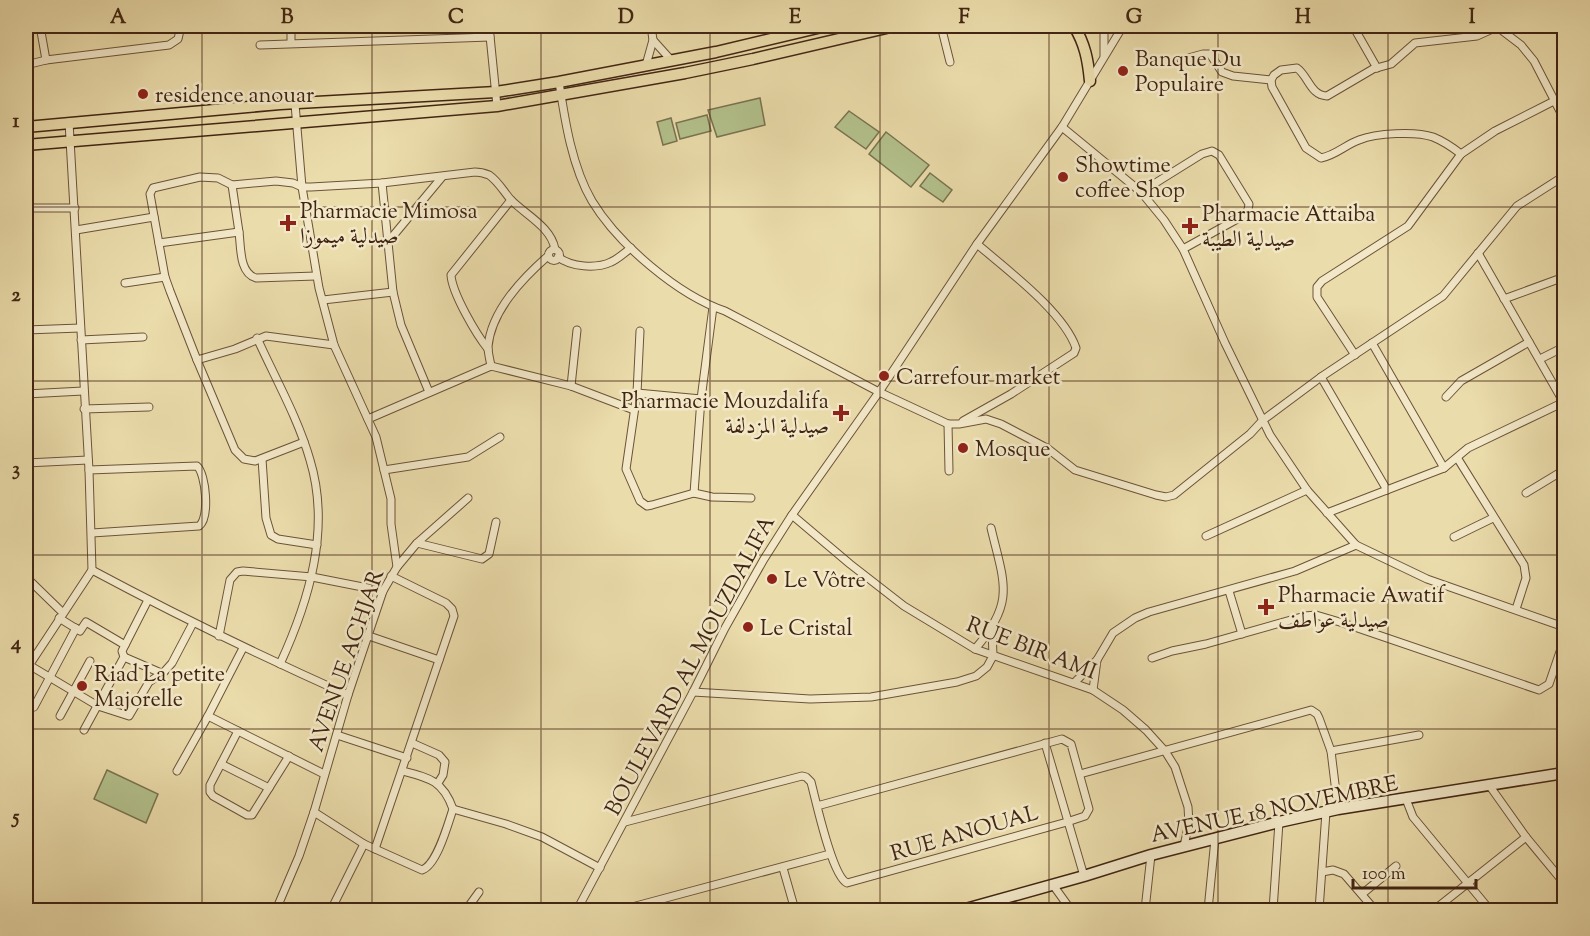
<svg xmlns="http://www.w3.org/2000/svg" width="1590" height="936" font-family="'Sorts Mill Goudy',Amiri,serif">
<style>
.pitch{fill:#b3c18c;stroke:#7a7350;stroke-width:1.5}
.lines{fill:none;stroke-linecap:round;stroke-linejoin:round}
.street-casing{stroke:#6c5339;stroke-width:9}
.secondary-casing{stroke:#412513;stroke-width:13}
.primary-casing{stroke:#412513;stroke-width:13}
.street{stroke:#f2e8c8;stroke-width:7}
.secondary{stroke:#f2e8c8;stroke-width:10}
.primary{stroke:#ebdcab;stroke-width:10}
.grid{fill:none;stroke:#412513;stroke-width:1.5;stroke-opacity:0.55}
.poi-dot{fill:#8f2418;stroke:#f2e8c8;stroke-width:2}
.labels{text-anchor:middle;stroke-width:5;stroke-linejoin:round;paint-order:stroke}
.poi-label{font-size:22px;fill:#412513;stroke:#f2e8c8;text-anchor:start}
.street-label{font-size:22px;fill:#412513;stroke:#f2e8c8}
.neatline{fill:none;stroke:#412513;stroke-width:2}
.grid-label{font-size:20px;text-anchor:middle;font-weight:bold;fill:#412513}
</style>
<rect width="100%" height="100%" fill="#ebdcab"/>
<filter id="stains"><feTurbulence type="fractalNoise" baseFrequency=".00333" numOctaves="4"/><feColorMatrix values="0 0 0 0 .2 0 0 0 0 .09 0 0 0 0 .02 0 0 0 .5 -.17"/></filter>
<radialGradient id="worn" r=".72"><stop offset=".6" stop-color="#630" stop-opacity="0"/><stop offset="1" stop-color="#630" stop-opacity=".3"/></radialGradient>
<g class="pitch">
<path d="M760 98 765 125 717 137 708 110Z"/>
<path d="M849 111 879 132 866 149 835 127Z"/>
<path d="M707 115 711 131 680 139 676 123Z"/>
<path d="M671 118 677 141 663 145 657 122Z"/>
<path d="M886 132 929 165 911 187 869 154Z"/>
<path d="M930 173 952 190 943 202 920 186Z"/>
<path d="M107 770 158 794 146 823 94 799Z"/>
</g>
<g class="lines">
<defs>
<g id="street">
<path d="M40 26 46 60 169 45 178 39 181 26"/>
<path d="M291 26V43"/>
<path d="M489 26 497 106"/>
<path d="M941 26 950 62"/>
<path d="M1104 26V55"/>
<path d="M1353 26 1377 68"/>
<path d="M1496 26 1521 45 1534 61 1564 119"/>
<path d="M1563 26 1564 28"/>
<path d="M653 40 671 60"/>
<path d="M260 45 490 37"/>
<path d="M1181 60 1203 54H1210L1222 72 1233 76 1271 80"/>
<path d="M26 65 46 60"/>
<path d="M646 65 653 40 651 26"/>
<path d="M559 82C565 121 572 167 592 201 618 244 678 295 725 311L879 392 948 424H959L986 419 1001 424 1047 448 1075 470 1156 495 1166 497 1174 495 1250 434 1263 420 1321 377 1443 296 1517 206 1564 176"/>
<path d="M1062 127 1141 192 1164 220 1183 249 1225 343 1270 435 1307 490 1356 545 1427 579 1564 627"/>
<path d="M1461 154C1452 147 1443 141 1433 137 1416 131 1376 133 1359 140 1345 145 1336 155 1321 158L1306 148 1272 87 1271 80 1274 75 1281 70 1297 68C1309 77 1310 95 1327 96L1373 69 1391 64 1415 43 1477 36 1497 27"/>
<path d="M382 183 393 292 401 325 429 392"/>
<path d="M232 185 239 232"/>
<path d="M1141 192 1202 154 1212 151 1219 155 1249 204 1248 210 1241 217 1183 249"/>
<path d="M26 208H75"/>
<path d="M76 230 154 217"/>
<path d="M388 242 442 177"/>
<path d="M159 243 239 232C241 247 239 273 256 278L316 276"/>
<circle cx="554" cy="255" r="5.5"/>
<path d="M1478 253 1564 403"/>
<path d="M558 257C571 267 596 269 611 262 618 259 624 253 631 248"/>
<path d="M125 283 165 277"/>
<path d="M1504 299 1564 277"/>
<path d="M323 300 393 292"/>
<path d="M26 330 80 328"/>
<path d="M640 331 637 393 626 469 640 501 647 506 652 505 694 493 712 497 751 498"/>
<path d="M257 338C275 378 298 418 310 460 331 529 309 601 280 664"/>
<path d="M81 340 143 337"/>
<path d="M1372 343 1444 468"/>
<path d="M488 349C476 334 452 293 451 275L511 200"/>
<path d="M1355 355 1317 297V287L1322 281 1408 226 1461 154 1495 131 1554 101"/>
<path d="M1540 359 1564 347"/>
<path d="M197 360 235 349 266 336 334 345"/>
<path d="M491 366C490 360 488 353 488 347 491 311 522 279 548 256"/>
<path d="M1321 377 1387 490"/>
<path d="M571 386 577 330"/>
<path d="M637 393 701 399"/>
<path d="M26 394 83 391"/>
<path d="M1446 397 1461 381 1529 342"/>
<path d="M84 409 149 407"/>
<path d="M368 419 491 366 571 386 634 410"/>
<path d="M963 421 1011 394 1074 353 1076 348C1064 312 1006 269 977 244"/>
<path d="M948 424 949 471"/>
<path d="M304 442 255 461 244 459 235 450 197 360 170 291 165 277 150 194 153 188 200 177 218 178 232 185 276 181 293 183 302 187H311L382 183 475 172C480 172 484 173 489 175 498 181 504 192 511 200 526 215 551 227 555 249"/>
<path d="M262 459 266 518 271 535 278 539 317 545"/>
<path d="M1458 459 1524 565 1526 578 1516 609"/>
<path d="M26 463 88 460"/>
<path d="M89 470 197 466C206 474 210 518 199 526L92 533"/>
<path d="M384 470 468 457 500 437"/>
<path d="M694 493 701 399 713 307"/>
<path d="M1526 493 1564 470"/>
<path d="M1327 513 1444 468 1468 448 1564 402"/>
<path d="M792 515 850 564 904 606 975 649 1093 690 1123 710 1146 730 1165 751 1175 767 1188 807 1189 823 1184 846"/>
<path d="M1206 536 1307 490"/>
<path d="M1454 537 1493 518"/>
<path d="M417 543 482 559 489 554 496 522"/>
<path d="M397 567 417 543 468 498"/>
<path d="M92 570C176 615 261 656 348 695"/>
<path d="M26 577 62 612"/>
<path d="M1229 591 1242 634"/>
<path d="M59 618 80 631 86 622 125 645"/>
<path d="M219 636 230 580 237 572 243 571 312 577 383 591"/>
<path d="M369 636 439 660"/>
<path d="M975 649C1016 602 1004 583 991 528"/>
<path d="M124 657 161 673"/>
<path d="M1152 658 1172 651 1206 644 1305 616 1316 615 1343 623 1539 690 1549 684 1564 640"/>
<path d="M29 665 98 706 129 716 149 682 164 672 172 663 193 623"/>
<path d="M26 670 92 570 89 470 69 122"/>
<path d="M1074 683 1097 660 1113 633 1135 618 1149 612 1295 571 1356 545"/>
<path d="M1093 690 1097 660"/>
<path d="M693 692 810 699 871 697 957 682 976 676 987 667 993 656 992 630"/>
<path d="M34 707 76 628"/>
<path d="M60 716 90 661"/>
<path d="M208 716 324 774"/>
<path d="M84 730 124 657 122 651 148 600"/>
<path d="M238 731 210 785V792L213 796 247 815H252L289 756"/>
<path d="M337 735 407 758"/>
<path d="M412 743 439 755 445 762 443 775 438 783"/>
<path d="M1045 743 1084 876"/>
<path d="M1331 751 1419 735"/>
<path d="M221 764 269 788"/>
<path d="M177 771 208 716 243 648"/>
<path d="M1080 774 1311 710 1317 714 1319 718 1331 751 1338 809"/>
<path d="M1489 785 1526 837 1564 883"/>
<path d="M1406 799 1413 817 1490 910"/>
<path d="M453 809 506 824 542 837 600 868"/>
<path d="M314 812 364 844 422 870C437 865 448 824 453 809 443 781 430 778 403 771"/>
<path d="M625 822 802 776 806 777 811 782C816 801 832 876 847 883L1067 822 1085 816 1089 809 1071 744 1062 739 817 806"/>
<path d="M375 849 454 616 452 609 446 603 391 576"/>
<path d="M783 868 795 910"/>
<path d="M1322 872 1333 870 1344 874 1375 910"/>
<path d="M1053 885 1071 910"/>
<path d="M1362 894 1396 866"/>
<path d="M1001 900 1009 910"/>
<path d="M276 910 299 856 314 812 348 695 383 591 397 567 391 524V499L376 437 334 345 319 288 302 187 295 104"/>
<path d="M331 910 364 844"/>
<path d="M466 910 479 892"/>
<path d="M577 910 693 692 725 628 764 559 792 515 879 392 977 244 1062 127 1123 26"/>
<path d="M621 910 830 854"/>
<path d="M1145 910 1151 855"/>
<path d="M1208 910 1215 839"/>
<path d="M1273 910 1279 822"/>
<path d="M1319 910 1326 812"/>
<path d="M1434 910 1526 837"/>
</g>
<path id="secondary" d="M962 910 1084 876 1151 855 1279 822 1338 809 1564 773"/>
<g id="primary">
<path d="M1074 26C1085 44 1088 60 1090 81"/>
<path d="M26 127 280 104 496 92 559 82 716 52 826 26"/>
<path d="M26 145 497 106 685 73 753 59 895 26"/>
</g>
</defs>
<use href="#street" class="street-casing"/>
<use href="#secondary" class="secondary-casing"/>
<use href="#primary" class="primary-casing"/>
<use href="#street" class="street"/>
<use href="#secondary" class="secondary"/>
<use href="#primary" class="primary"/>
</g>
<path class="grid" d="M202 26V910M372 26V910M541 26V910M710 26V910M880 26V910M1049 26V910M1218 26V910M1388 26V910M26 207H1564M26 381H1564M26 555H1564M26 729H1564"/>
<g class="poi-dot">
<circle cx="1123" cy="71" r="6"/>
<circle cx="143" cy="94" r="6"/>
<circle cx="1063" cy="177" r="6"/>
<path d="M285 214h6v6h6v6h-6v6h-6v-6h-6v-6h6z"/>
<path d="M1187 217h6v6h6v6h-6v6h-6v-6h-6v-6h6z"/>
<circle cx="884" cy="376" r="6"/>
<path d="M838 404h6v6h6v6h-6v6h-6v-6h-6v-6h6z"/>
<circle cx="963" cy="448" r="6"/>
<circle cx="772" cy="579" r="6"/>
<path d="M1263 598h6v6h6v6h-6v6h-6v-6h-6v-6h6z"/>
<circle cx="748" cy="627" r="6"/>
<circle cx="82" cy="686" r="6"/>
</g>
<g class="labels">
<g class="poi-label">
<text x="1135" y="66">Banque Du<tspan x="1135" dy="25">Populaire</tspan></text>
<text x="155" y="102">residence anouar</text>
<text x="1075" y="172">Showtime<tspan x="1075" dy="25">coffee Shop</tspan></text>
<text x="300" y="218">Pharmacie Mimosa<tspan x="300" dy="25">صيدلية ميموزا</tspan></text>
<text x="1202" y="221">Pharmacie Attaiba<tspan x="1202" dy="25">صيدلية الطيبة</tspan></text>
<text x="896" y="384">Carrefour market</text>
<text x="829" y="408" text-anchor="end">Pharmacie Mouzdalifa<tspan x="829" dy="25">صيدلية المزدلفة</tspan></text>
<text x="975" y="456">Mosque</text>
<text x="784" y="587">Le Vôtre</text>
<text x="1278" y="602">Pharmacie Awatif<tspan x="1278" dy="25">صيدلية عواطف</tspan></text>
<text x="760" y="635">Le Cristal</text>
<text x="94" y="681">Riad La petite<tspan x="94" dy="25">Majorelle</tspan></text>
</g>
<g class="street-label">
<text transform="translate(1032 647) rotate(21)" y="8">RUE BIR AMI</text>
<text transform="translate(345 660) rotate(-71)" y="8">AVENUE ACHJAR</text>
<text transform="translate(689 665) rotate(-62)" y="8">BOULEVARD AL MOUZDALIFA</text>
<text transform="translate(1274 808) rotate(-12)" y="8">AVENUE 18 NOVEMBRE</text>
<text transform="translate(964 832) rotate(-16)" y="8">RUE ANOUAL</text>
</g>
</g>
<rect width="1590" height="936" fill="none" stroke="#ebdcab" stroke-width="66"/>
<path d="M1353 879v9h123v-9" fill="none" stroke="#412513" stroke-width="3"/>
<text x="1362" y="879" font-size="18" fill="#412513" stroke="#f2e8c8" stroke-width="4.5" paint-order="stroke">100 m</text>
<rect x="33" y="33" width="1524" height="870" class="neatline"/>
<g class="grid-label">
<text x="118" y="23">A</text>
<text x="287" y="23">B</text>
<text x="456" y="23">C</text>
<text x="626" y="23">D</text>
<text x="795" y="23">E</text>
<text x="964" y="23">F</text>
<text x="1134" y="23">G</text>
<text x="1303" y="23">H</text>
<text x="1472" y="23">I</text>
<text x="16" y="127">1</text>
<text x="16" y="301">2</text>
<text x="16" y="475">3</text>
<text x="16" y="649">4</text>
<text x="16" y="823">5</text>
</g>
<rect width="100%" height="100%" filter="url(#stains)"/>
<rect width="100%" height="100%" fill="url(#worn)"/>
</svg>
